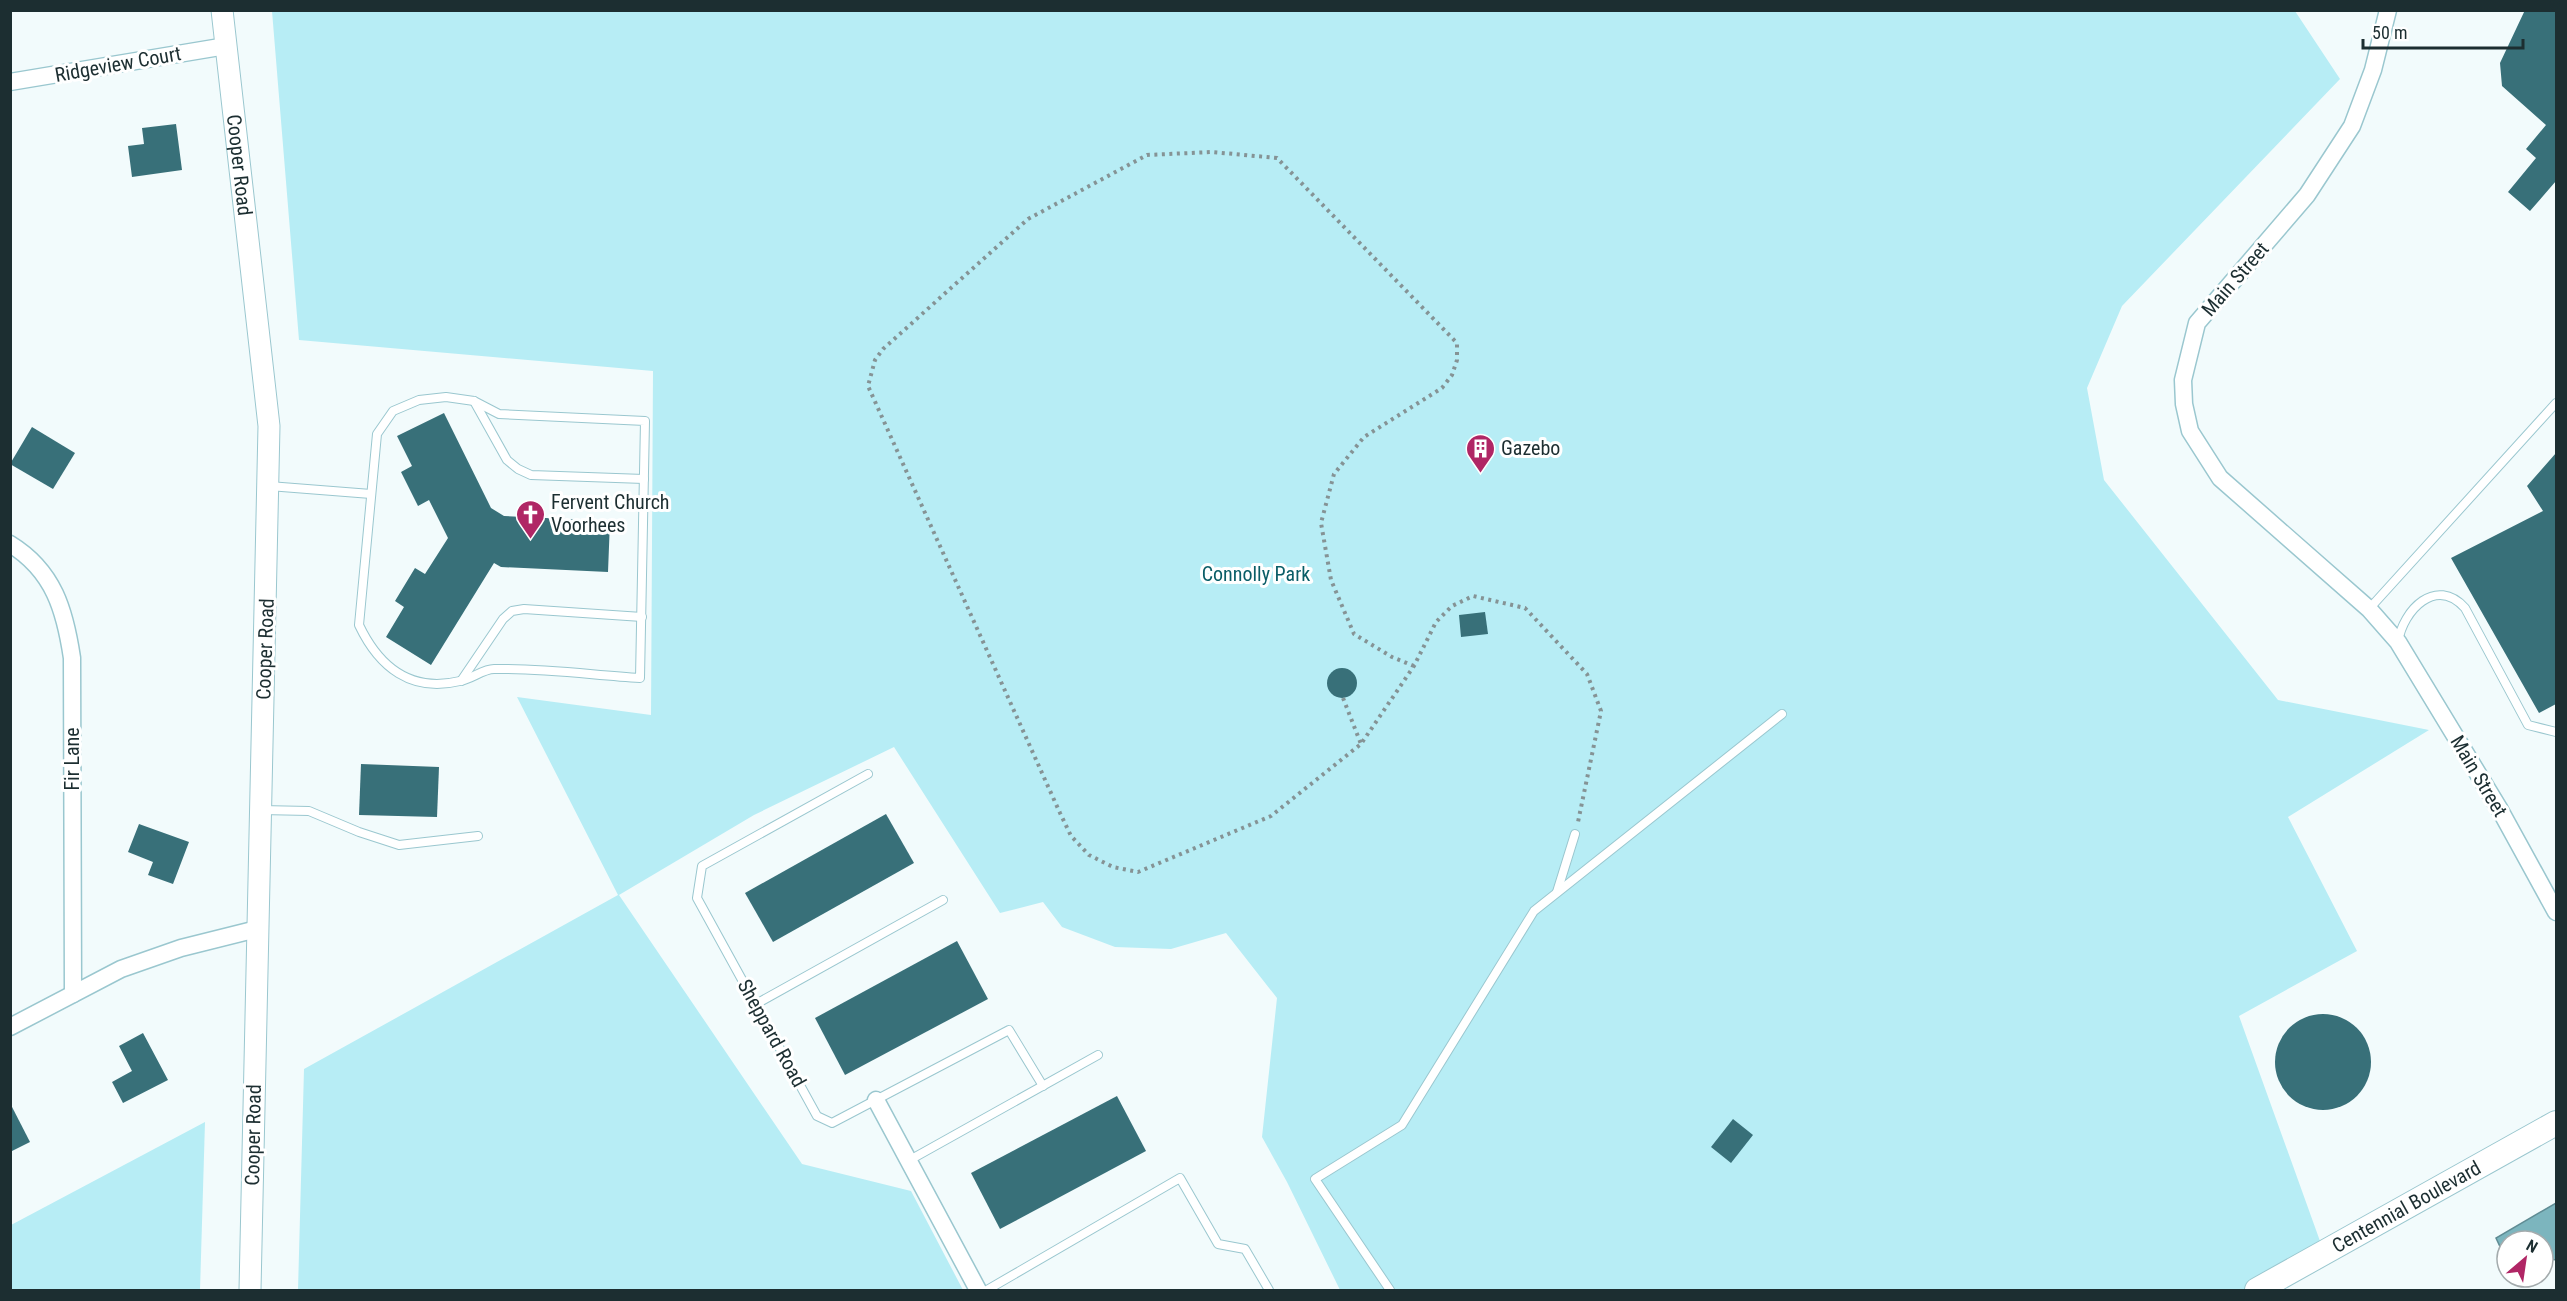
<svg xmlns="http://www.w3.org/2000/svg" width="2567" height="1301" font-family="'Roboto Condensed',sans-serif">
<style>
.green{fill:#b7edf5}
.water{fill:#7cb5be;stroke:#5f8c94;stroke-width:1.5}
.building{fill:#387079}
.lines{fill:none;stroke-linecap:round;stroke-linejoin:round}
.service-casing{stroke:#9ac7cf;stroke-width:10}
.minor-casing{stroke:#9ac7cf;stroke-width:19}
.tertiary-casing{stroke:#9ac7cf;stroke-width:23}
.secondary-casing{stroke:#9ac7cf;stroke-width:26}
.path{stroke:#859395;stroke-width:4;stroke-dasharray:3 4.5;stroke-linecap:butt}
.service{stroke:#fff;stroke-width:8}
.minor{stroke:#fff;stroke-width:16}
.tertiary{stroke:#fff;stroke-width:21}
.secondary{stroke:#fff;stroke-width:24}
.labels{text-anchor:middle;stroke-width:6;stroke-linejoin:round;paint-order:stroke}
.street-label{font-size:20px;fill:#1c2e31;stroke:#fff}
.poi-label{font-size:20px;fill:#1c2e31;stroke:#fff;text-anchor:start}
.park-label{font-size:20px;fill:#0a5d67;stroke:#fff}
</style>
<rect width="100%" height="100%" fill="#f2fbfc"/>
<g class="green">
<path d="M272 11H2295L2340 79 2122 306 2087 388 2104 480 2278 700 2429 730 2288 817 2357 951 2239 1016 2325 1255 2260 1290H1340L1287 1182 1262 1137 1277 998 1226 933 1171 949 1115 947 1062 927 1043 902 1000 913 894 747 754 815 619 895 802 1164 911 1191 963 1290H298L304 1069 618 895 517 697 651 715 653 371 299 340Z"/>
<path d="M205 1122 200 1290H11V1225Z"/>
</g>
<path class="water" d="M2556 1203V1260L2543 1258V1241H2507V1253H2503L2496 1238Z"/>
<g class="building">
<path d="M2525 10H2556V181L2530 211 2508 192 2536 158 2526 149 2546 125 2502 86 2500 63Z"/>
<path d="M176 124 182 170 132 177 128 146 144 144 142 128Z"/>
<path d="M444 413 491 508 504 516 610 521 608 572 501 567 494 563 431 665 386 637 404 607 395 601 415 568 425 574 448 538 429 500 418 506 401 472 412 466 397 436Z"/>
<path d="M32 427 75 453 53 489 10 464Z"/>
<path d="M2556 453V704L2539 713 2451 558 2543 511 2527 486Z"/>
<path d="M1485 612 1488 634 1461 637 1459 615Z"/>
<circle cx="1342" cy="683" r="15"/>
<path d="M361 764 439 767 437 817 359 815Z"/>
<path d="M886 814 914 863 773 942 745 893Z"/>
<path d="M139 824 189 842 173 884 148 875 153 862 128 852Z"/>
<path d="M957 941 988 999 845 1075 815 1018Z"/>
<circle cx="2323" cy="1062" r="48"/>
<path d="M143 1033 168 1080 123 1103 112 1082 132 1071 119 1046Z"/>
<path d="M1117 1096 1146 1151 1000 1229 971 1173Z"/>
<path d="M10 1103 30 1142 10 1152Z"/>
<path d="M1733 1119 1753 1135 1731 1163 1711 1147Z"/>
</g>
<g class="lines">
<defs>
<g id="service">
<path d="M446 397 474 401 499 414 645 421 640 678C592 675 543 668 494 669 483 669 472 679 460 681 411 693 379 667 359 625L377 434 393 411 419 400Z"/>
<path d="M474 401 507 460 518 469 531 475 644 479"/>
<path d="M269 486 371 494"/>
<path d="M2369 609 2556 403"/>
<path d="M2398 642C2403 610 2436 576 2465 608L2528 725 2556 732"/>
<path d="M461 681 503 619 512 611 524 609 642 617"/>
<path d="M868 774 702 866 697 898 817 1116 832 1123 1009 1030 1043 1086"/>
<path d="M261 810 309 811 359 832 399 845 478 836"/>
<path d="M1557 892 1575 834"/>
<path d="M756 1004 943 900"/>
<path d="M908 1161 1098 1055"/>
<path d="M987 1290 1180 1178 1218 1244 1245 1249 1269 1290"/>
<path d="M1390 1290 1315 1179 1402 1125 1534 911 1782 714"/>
</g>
<g id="minor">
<path d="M2388 10 2373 70 2352 126 2307 195 2197 323 2183 380 2184 404 2190 431 2220 478 2369 609 2398 642 2500 810 2556 912"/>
<path d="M10 82 226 46"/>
<path d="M10 544C54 571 65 611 72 658L73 994"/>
<path d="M10 1027 121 969 181 948 257 929"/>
<path d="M876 1100 978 1290"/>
</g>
<g id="tertiary">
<path id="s1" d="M222 10 269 426 250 1290"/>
</g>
<g id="secondary">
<path id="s2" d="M2257 1290 2556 1123"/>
</g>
</defs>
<use href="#service" class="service-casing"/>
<use href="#minor" class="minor-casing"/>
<use href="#tertiary" class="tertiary-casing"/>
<use href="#secondary" class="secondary-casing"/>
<g class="path">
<path d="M1414 666 1392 657 1354 634 1331 580 1321 523 1334 474 1364 437 1442 388 1452 375 1457 360V343L1277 158 1212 152 1147 155 1028 219 883 349 875 360 868 386 1060 813 1071 836 1089 855 1113 867 1138 872 1271 816 1361 744 1414 666 1436 622 1452 606 1473 596 1525 608 1587 674 1601 711 1578 822"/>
<path d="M1343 698 1361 744"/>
</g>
<use href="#service" class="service"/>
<use href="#minor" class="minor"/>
<use href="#tertiary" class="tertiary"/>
<use href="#secondary" class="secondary"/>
</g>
<defs>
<symbol id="building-pin" viewBox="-11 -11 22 30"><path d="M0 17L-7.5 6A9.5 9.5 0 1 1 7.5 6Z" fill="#b02665" stroke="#fff"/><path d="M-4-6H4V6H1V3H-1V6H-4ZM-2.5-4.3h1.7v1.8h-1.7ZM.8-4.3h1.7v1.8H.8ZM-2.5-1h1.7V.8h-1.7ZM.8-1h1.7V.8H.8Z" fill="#fff"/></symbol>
<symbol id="church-pin" viewBox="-11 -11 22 30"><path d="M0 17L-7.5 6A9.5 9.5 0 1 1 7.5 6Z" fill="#b02665" stroke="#fff"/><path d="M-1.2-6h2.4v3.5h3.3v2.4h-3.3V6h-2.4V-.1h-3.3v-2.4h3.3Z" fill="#fff"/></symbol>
</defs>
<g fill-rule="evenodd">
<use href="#building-pin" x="1464" y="432" width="33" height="45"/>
<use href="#church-pin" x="514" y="498" width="33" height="45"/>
</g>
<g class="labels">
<g class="street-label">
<text transform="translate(118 64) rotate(-10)" y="7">Ridgeview Court</text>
<text dy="7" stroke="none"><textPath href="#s1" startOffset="156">Cooper Road</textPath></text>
<text transform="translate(2235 279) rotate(-49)" y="7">Main Street</text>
<text transform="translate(265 649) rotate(-88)" y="7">Cooper Road</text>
<text transform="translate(72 759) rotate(-90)" y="7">Fir Lane</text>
<text transform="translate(2479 776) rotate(59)" y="7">Main Street</text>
<text transform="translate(772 1033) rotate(61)" y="7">Sheppard Road</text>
<text transform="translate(253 1135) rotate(-89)" y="7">Cooper Road</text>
<text dy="7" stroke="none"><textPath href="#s2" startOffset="171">Centennial Boulevard</textPath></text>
</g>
<g class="poi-label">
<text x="1501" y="455">Gazebo</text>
<text x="551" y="509">Fervent Church<tspan x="551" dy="23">Voorhees</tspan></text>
</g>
<g class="park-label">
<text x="1256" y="581">Connolly Park</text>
</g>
</g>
<rect width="2567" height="1301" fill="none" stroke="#1c2e31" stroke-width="24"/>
<g transform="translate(2525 1259) rotate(29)"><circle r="28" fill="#ffffff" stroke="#a4abad" stroke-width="1.5"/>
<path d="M0-4.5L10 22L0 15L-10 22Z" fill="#b02665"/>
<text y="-9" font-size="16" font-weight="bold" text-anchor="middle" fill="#1c2e31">N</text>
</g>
<path d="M2363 39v9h160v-9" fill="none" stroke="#1c2e31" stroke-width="3"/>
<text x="2372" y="39" font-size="18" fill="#1c2e31" stroke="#ffffff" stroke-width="4.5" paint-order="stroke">50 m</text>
</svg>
